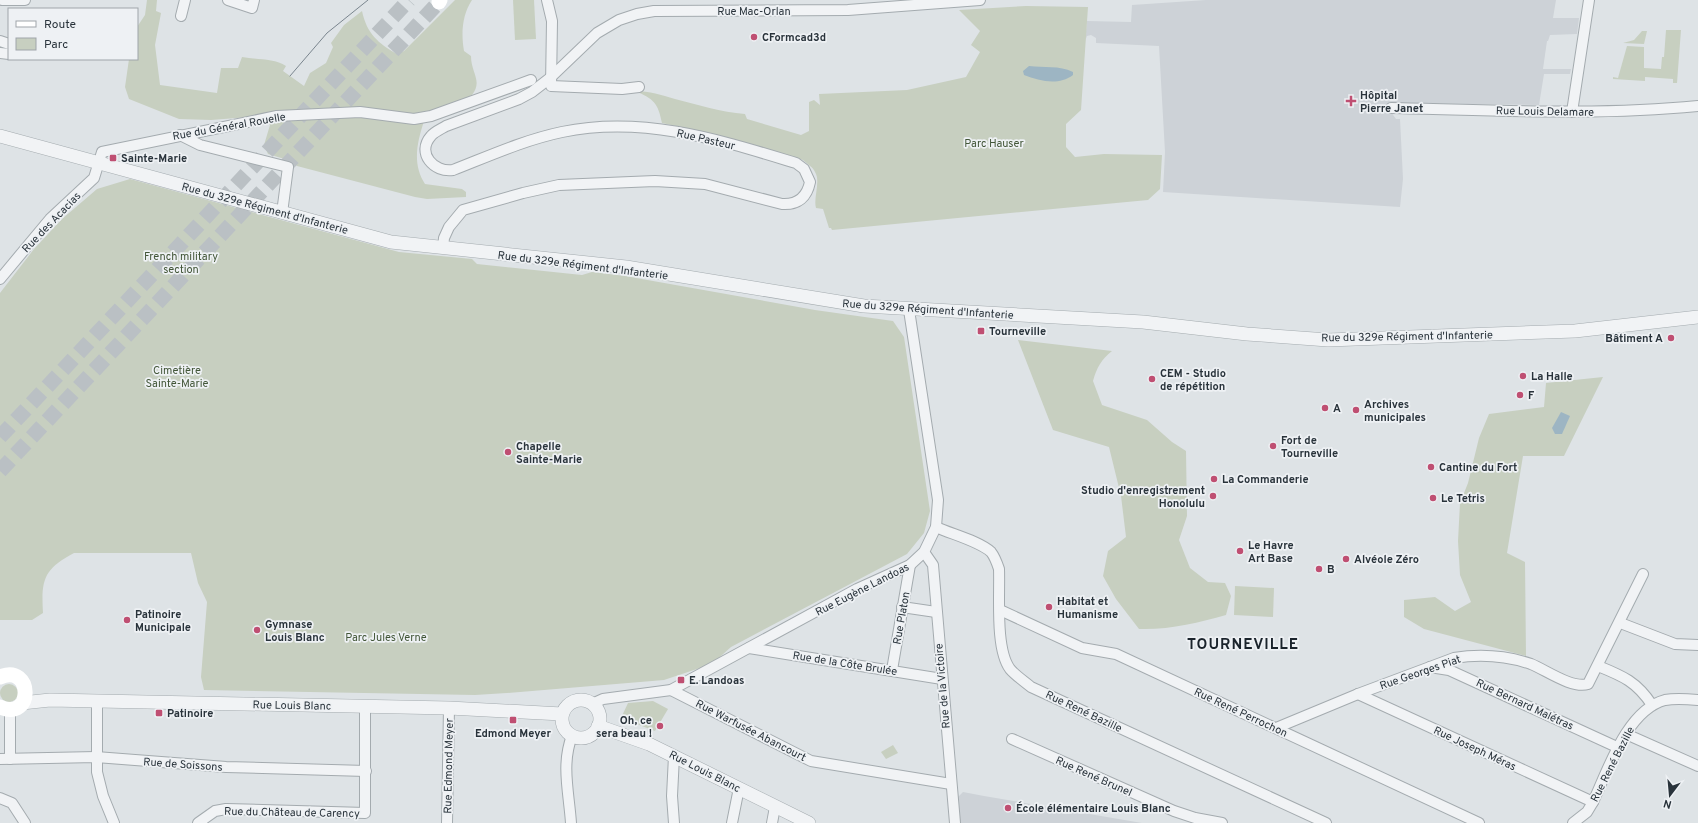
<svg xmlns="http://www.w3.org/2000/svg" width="1698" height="823" font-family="Overpass,sans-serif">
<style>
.built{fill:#cdd2d7}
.green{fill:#c7cfc0}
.water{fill:#9db5c3}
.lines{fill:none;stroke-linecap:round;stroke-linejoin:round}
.secondary-tunnel{stroke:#bac0c4;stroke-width:15;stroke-dasharray:15 8;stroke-linecap:butt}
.minor-casing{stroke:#a4abaf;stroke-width:12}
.tertiary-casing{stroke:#a4abaf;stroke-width:14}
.minor{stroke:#f1f3f5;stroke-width:10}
.tertiary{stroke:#f1f3f5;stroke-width:13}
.secondary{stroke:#fff;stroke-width:15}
.tram{stroke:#7a858e;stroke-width:1}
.poi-dot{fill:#bf4f72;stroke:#eef1f4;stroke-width:1.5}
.labels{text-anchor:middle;stroke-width:3.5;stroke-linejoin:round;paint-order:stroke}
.street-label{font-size:11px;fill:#29333b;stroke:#eef1f4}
.poi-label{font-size:11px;font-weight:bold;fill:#29333b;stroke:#eef1f4;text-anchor:start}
.park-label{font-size:11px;fill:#425638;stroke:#eef1f4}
.district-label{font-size:15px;font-weight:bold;letter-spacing:1px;fill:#1b242c;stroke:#eef1f4}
</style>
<rect width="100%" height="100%" fill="#dee3e6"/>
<g class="built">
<path d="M1206 0H1556L1553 18H1579L1577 34 1550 35 1548 41H1547L1543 69H1571L1570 74H1544L1539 105 1391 103V112L1396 119H1400L1403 179 1400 207 1163 192 1165 152 1159 46 1096 43V38L1091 35 1087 36 1085 41 1087 21 1131 22 1132 5Z"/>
<path d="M963 792 984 796 1142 823H960L958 797Z"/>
</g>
<g class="green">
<path d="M147 0H157L156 11 161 13 155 45 160 85 217 93 221 68H238L242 57C257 60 274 58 286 66L283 71 304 86 310 73 326 63 333 47 331 43 344 25 362 11C367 34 378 43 397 54L404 51 455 0H472C462 15 461 34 464 51L471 56C471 73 483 81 472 95L424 121C417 143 412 164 425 184L462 189 466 192V197L427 199 415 197 297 166 291 161 268 154 264 145 270 125 264 116 211 120 179 119 129 99 125 87 129 59H137V27L145 15Z"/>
<path d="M513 0H534L536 39 515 40Z"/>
<path d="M1026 6 1088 7 1081 110 1066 124V147L1075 157 1104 154 1162 155 1160 189 1148 200 832 230 831 228H829L823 209 816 208C813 197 821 182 815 172 813 167 807 164 803 160L690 129 662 123C658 103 654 99 635 91 650 91 661 95 675 99 698 105 721 112 745 114L747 119 801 135 809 131V102L814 100 820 105 819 94 907 90 966 77 980 52 971 45 980 31 959 10Z"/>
<path d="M1666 30H1681L1677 83H1673V79L1645 77V81L1613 79V77L1618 78 1627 46 1644 47V68L1661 69 1662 57H1664Z"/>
<path d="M1642 31H1647L1644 44 1623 43 1634 40Z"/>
<path d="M130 179 399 252 472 259 477 264 582 275 592 272 625 276 815 310 893 321 904 337 930 511 924 533 907 554 731 647 712 664 664 680 507 693 475 695 204 690 201 677 207 602 198 583 191 553H74C44 569 41 579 43 613L32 620H0V293L34 249 62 219 97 189Z"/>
<path d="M1018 340 1112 351C1101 360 1097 367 1093 381L1102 405 1147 420 1172 442 1186 451 1187 516 1179 540 1190 568 1208 582 1225 583 1231 596 1226 615C1198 623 1169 630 1139 629L1116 599 1103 576 1108 551 1126 537 1121 496 1109 447 1053 430Z"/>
<path d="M1603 377 1564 456H1523L1507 553 1525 562 1526 656 1424 629 1404 617V600L1435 597 1455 611 1471 602 1460 575 1458 541 1460 503 1468 483 1479 438 1489 414 1544 407 1546 383Z"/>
<path d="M1235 586 1274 588 1273 617 1234 615Z"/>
<circle cx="9" cy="693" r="9"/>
<path d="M653 701 668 709 655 731 621 718 628 703Z"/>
<path d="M893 745 898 753 886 759 881 752Z"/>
</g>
<g class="water">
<path d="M1029 66C1044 68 1059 65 1073 72V75C1058 86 1040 81 1024 75L1023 71Z"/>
<path d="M1561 412 1570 416 1562 434H1555L1552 428Z"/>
</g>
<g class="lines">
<g class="secondary-tunnel">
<path d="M0 437 409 0"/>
<path d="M0 471 439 2"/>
</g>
<defs>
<g id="minor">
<path d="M2 0H25"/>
<path d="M228 0 252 8 254 0"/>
<path d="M547 0 552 21 551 86 622 89 639 87"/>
<path d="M181 16 185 0"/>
<path d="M0 41 9 44"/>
<path d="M0 53 9 54"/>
<path d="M1391 108C1493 110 1596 116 1698 106"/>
<path d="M1572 112 1589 0"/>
<path d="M180 135 200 145 288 167 282 213"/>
<path d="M443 248 444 238 449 227 463 210 523 193 559 185 655 181 705 184 782 204C798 205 807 197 810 182L804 169 796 163C720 140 643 115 562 132 524 140 489 156 453 170 434 173 416 153 431 136 434 132 441 129 446 126L519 99 532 92 550 78 597 33 619 20 637 14 654 11 848 10 980 0"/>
<path d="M0 279 50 219 94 178 102 152 277 116 360 112 414 119 431 116 531 80"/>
<path d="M936 527C951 534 979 541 991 552 995 557 997 563 999 569 1000 595 995 649 1010 669 1016 676 1024 681 1031 687L1326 823"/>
<path d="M924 552 933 565 955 823"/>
<path d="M902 607 936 612"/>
<path d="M1000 610 1082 648 1116 654 1479 823"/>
<path d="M1623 624 1675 644 1698 645"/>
<path d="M749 648 942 679"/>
<path d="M1598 666C1623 676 1637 682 1652 705"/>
<path d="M1430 667 1449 670 1619 748"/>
<path d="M892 670 910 565"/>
<path d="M671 690 811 761 951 784"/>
<path d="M1358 694 1593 802"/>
<path d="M97 701V772L103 796 114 823"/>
<path d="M592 704 603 699 671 690 857 589 910 565 924 552 936 527 938 500 909 310"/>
<path d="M1276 728 1358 694 1454 658C1479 654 1507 656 1531 664 1546 670 1572 689 1588 684L1643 574"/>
<path d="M1626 734 1698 766"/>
<path d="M1012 739 1174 811 1195 818 1222 823"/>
<path d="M0 759 96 757 226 767 366 771"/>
<path d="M10 759V709"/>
<path d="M0 798 12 803 25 823"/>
<path d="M198 823 215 811 226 809 365 813V707"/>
<path d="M447 823 449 708"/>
<path d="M571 823C569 793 561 764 572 736"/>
<path d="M674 823 672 796 674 756"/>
<path d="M732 823 739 788"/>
<path d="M772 823 775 807"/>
<path d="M1573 823 1587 812 1593 802C1608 770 1627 710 1665 700 1676 698 1687 699 1698 700"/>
</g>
<g id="tertiary">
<path d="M0 136 391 242 626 267 864 306 1143 322 1247 334 1328 340 1575 331 1698 317"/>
<circle cx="581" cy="719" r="19"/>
<path d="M22 703 50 700 449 708 562 714"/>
<path d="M598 726 649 744 809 823"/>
</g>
</defs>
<use href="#minor" class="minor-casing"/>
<use href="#tertiary" class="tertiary-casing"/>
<use href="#minor" class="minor"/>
<use href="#tertiary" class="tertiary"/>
<g class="secondary">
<path d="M439 2 440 0"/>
<path d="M0 677C33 663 34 722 0 707"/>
</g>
<path class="tram" d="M290 76 327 33 368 0"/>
</g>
<g class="poi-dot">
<circle cx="754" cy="37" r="4"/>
<path d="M1349 95h4v4h4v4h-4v4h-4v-4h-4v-4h4z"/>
<rect x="109" y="154" width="8" height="8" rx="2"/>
<rect x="977" y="327" width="8" height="8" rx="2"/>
<circle cx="1671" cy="338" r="4"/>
<circle cx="1523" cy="376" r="4"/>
<circle cx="1152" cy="379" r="4"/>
<circle cx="1520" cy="395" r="4"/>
<circle cx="1325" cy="408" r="4"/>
<circle cx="1356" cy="410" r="4"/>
<circle cx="1273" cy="446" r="4"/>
<circle cx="508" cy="452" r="4"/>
<circle cx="1431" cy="467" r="4"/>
<circle cx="1214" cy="479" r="4"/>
<circle cx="1213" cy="496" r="4"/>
<circle cx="1433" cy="498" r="4"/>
<circle cx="1240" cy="551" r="4"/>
<circle cx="1346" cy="559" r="4"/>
<circle cx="1319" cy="569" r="4"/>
<circle cx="1049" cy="607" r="4"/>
<circle cx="127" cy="620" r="4"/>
<circle cx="257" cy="630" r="4"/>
<rect x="677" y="676" width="8" height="8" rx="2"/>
<rect x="155" y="709" width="8" height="8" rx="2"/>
<rect x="509" y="716" width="8" height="8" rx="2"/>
<circle cx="660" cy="726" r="4"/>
<circle cx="1008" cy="808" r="4"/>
</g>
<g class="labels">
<g class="street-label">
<text x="754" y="15">Rue Mac-Orlan</text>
<text transform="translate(1545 111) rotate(1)" y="4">Rue Louis Delamare</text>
<text transform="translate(229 126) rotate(-10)" y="4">Rue du Général Rouelle</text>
<text transform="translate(706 139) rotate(13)" y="4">Rue Pasteur</text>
<text transform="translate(265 208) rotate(15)" y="4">Rue du 329e Régiment d'Infanterie</text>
<text transform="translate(51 222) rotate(-46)" y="4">Rue des Acacias</text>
<text transform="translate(583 265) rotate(7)" y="4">Rue du 329e Régiment d'Infanterie</text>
<text transform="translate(928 309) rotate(4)" y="4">Rue du 329e Régiment d'Infanterie</text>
<text transform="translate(1407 336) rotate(-1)" y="4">Rue du 329e Régiment d'Infanterie</text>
<text transform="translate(862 589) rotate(-27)" y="4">Rue Eugène Landoas</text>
<text transform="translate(901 618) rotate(-80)" y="4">Rue Platon</text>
<text transform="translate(845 663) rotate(9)" y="4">Rue de la Côte Brulée</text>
<text transform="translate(1420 672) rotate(-19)" y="4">Rue Georges Piat</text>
<text transform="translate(942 686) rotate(-95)" y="4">Rue de la Victoire</text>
<text transform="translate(1525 704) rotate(25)" y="4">Rue Bernard Malétras</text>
<text transform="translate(292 705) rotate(1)" y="4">Rue Louis Blanc</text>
<text transform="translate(1084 711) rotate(25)" y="4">Rue René Bazille</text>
<text transform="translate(1241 712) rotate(25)" y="4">Rue René Perrochon</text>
<text transform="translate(751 730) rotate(27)" y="4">Rue Warfusée Abancourt</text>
<text transform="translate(1475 748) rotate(25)" y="4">Rue Joseph Méras</text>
<text transform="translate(183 764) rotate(4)" y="4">Rue de Soissons</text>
<text transform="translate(1612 764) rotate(-63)" y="4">Rue René Bazille</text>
<text transform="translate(448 766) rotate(-89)" y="4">Rue Edmond Meyer</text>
<text transform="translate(705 771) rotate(27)" y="4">Rue Louis Blanc</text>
<text transform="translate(1094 776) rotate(24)" y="4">Rue René Brunel</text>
<text transform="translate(292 812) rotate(1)" y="4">Rue du Château de Carency</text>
</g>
<g class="poi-label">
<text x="762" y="41">CFormcad3d</text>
<text x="1360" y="99">Hôpital<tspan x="1360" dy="13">Pierre Janet</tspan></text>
<text x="121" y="162">Sainte-Marie</text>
<text x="989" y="335">Tourneville</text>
<text x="1663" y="342" text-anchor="end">Bâtiment A</text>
<text x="1160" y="377">CEM - Studio<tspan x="1160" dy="13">de répétition</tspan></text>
<text x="1531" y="380">La Halle</text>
<text x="1528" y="399">F</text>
<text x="1364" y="408">Archives<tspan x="1364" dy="13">municipales</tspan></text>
<text x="1333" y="412">A</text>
<text x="1281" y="444">Fort de<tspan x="1281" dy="13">Tourneville</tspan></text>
<text x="516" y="450">Chapelle<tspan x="516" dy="13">Sainte-Marie</tspan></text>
<text x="1439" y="471">Cantine du Fort</text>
<text x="1222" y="483">La Commanderie</text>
<text x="1205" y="494" text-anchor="end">Studio d'enregistrement<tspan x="1205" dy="13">Honolulu</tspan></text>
<text x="1441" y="502">Le Tetris</text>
<text x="1248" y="549">Le Havre<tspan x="1248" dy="13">Art Base</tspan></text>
<text x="1354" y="563">Alvéole Zéro</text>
<text x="1327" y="573">B</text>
<text x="1057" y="605">Habitat et<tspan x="1057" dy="13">Humanisme</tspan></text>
<text x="135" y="618">Patinoire<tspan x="135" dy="13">Municipale</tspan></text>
<text x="265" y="628">Gymnase<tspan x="265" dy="13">Louis Blanc</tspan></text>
<text x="689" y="684">E. Landoas</text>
<text x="167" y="717">Patinoire</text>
<text x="652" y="724" text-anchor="end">Oh, ce<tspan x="652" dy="13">sera beau !</tspan></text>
<text x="513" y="737" text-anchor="middle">Edmond Meyer</text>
<text x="1016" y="812">École élémentaire Louis Blanc</text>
</g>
<g class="park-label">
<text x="994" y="147">Parc Hauser</text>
<text x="181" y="260">French military<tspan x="181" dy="13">section</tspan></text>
<text x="177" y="374">Cimetière<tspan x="177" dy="13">Sainte-Marie</tspan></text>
<text x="386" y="641">Parc Jules Verne</text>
</g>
<g class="district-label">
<text x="1243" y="649">TOURNEVILLE</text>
</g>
</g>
<rect x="8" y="8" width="130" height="52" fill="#eef1f4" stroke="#9fa5aa"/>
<rect x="16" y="21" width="20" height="6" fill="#ffffff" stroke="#9fa5aa"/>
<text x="44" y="28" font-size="12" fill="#29333b">Route</text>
<rect x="16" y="38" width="20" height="12" fill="#c7cfc0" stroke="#9fa5aa"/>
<text x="44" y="48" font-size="12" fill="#29333b">Parc</text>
<g transform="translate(1670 795) rotate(196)" stroke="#eef1f4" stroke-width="3" paint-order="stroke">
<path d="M0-3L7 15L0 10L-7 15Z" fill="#29333b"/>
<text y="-6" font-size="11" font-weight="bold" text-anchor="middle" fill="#29333b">N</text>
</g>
</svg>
